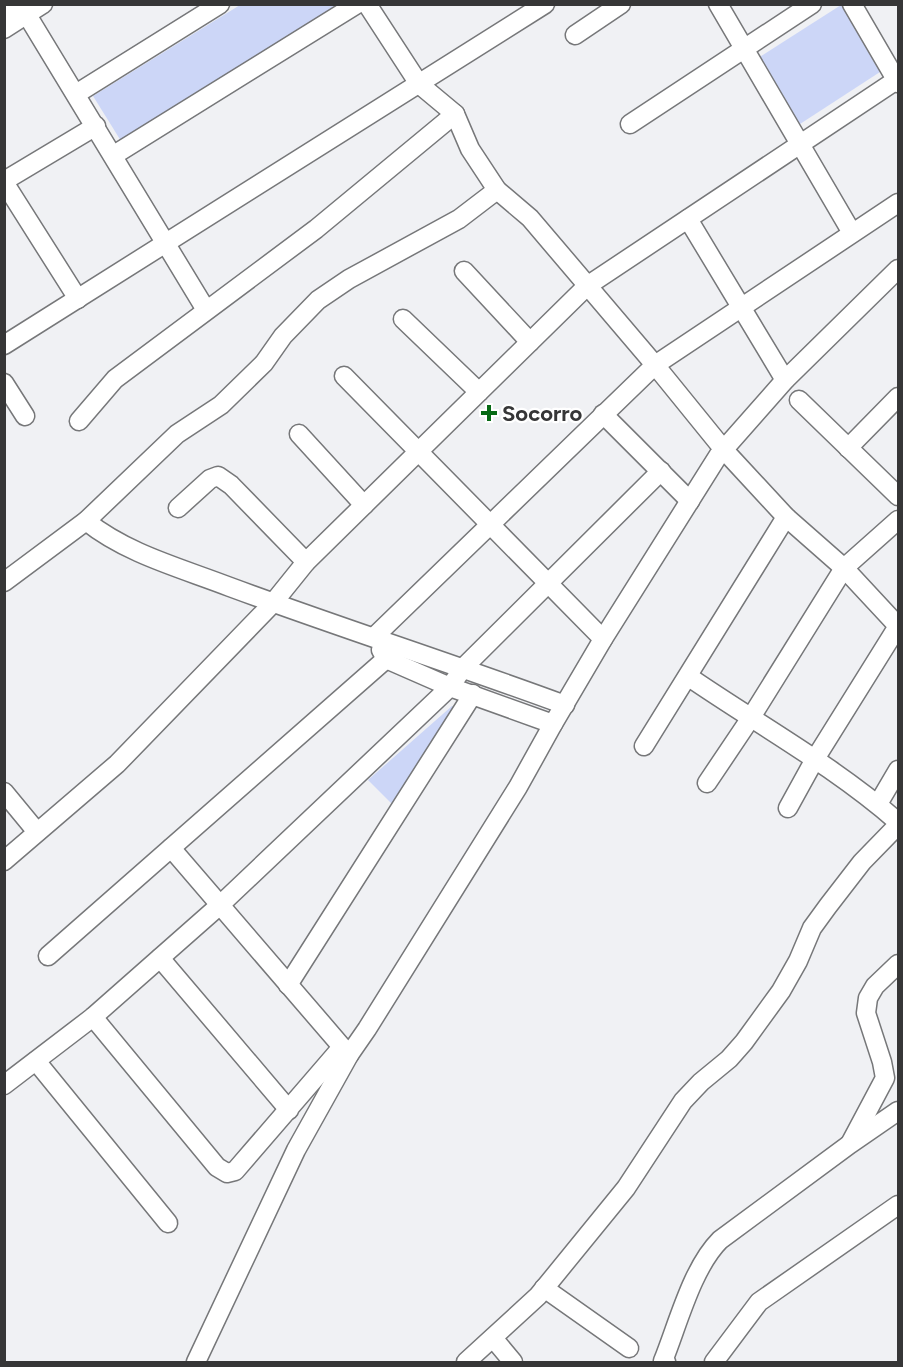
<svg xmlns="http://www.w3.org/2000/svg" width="903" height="1367" font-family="Figtree,sans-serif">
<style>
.green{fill:#ccd6f7}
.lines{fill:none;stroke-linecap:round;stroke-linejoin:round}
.minor-casing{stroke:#767779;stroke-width:21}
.minor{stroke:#fff;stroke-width:18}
.poi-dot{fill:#066914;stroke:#fff;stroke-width:2}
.labels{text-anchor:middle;stroke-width:4.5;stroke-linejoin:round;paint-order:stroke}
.poi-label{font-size:22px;font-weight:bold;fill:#363637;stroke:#fff;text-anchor:start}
</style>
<rect width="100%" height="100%" fill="#f0f1f4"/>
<g class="green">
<path d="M240 5H341L121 141 93 96Z"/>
<path d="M841 5 880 72 800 124 758 58Z"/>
<path d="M452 706 456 707 401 813 368 780Z"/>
</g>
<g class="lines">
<defs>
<g id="minor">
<path d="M367 4 419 84 455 114 470 149 497 190 530 218 655 365 724 450 786 517 844 568 898 626 815 759 788 808"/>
<path d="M718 4 852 233"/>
<path d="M852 4 898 83"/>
<path d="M21 5 206 310"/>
<path d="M4 12 22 4"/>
<path d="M4 29 43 4"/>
<path d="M575 35 621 4"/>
<path d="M76 94 220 4"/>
<path d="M630 124 812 4"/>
<path d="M114 155 357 4"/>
<path d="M4 181 96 126"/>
<path d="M4 182 78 299"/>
<path d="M688 219 785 380"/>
<path d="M464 271 530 342"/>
<path d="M403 319 479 392"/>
<path d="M4 345 545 4"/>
<path d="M344 376 603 639"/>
<path d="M4 383 25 416"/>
<path d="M799 400 898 496"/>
<path d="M603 414 690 501"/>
<path d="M79 421 115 379 316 229 455 114"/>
<path d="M299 434 364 505"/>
<path d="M848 448 898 397"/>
<path d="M178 508 210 479 218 476 231 485 306 562"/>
<path d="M86 521C127 554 181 568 230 587 341 628 454 664 565 705"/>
<path d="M4 582 86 521 177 434 221 405 264 363 283 336 318 300 349 279 459 219 497 190"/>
<path d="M374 637 655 365 898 203"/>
<path d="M381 650 386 659 450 687 463 668 661 471"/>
<path d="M689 677C759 725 834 766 898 822"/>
<path d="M644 746 786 517"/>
<path d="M707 783 750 719 844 568 898 520"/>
<path d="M4 792 37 832"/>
<path d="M878 804 898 770"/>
<path d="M171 848 349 1055"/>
<path d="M4 861 117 764 273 603 306 562 587 286 898 79"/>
<path d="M48 956 386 659"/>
<path d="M160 958 289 1110"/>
<path d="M288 985 473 694"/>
<path d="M93 1017 217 1167 227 1173 235 1171 342 1047"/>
<path d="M36 1061 168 1223"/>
<path d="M4 1085 93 1017 220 905 450 687 553 724"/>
<path d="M851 1142 885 1078 882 1062 866 1013 868 998 875 986 898 964"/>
<path d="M544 1288 629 1348"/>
<path d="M493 1338 513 1362"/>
<path d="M196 1362 296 1150 349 1055 367 1029 518 787 553 724 603 639 718 456 785 380 898 269"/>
<path d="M466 1362 538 1296 626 1188 683 1101 701 1082 729 1059 744 1042 781 991 798 961 812 928 828 906 862 862 898 825"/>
<path d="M666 1362 663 1361C678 1324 692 1268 720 1240L850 1144 898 1111"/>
<path d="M714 1362 759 1302 898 1205"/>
</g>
</defs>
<use href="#minor" class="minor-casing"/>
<use href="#minor" class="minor"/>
</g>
<path class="poi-dot" d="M486 404h6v6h6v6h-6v6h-6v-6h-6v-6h6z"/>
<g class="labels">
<g class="poi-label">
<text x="502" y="421">Socorro</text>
</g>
</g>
<rect width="903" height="1367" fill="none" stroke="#363637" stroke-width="12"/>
</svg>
